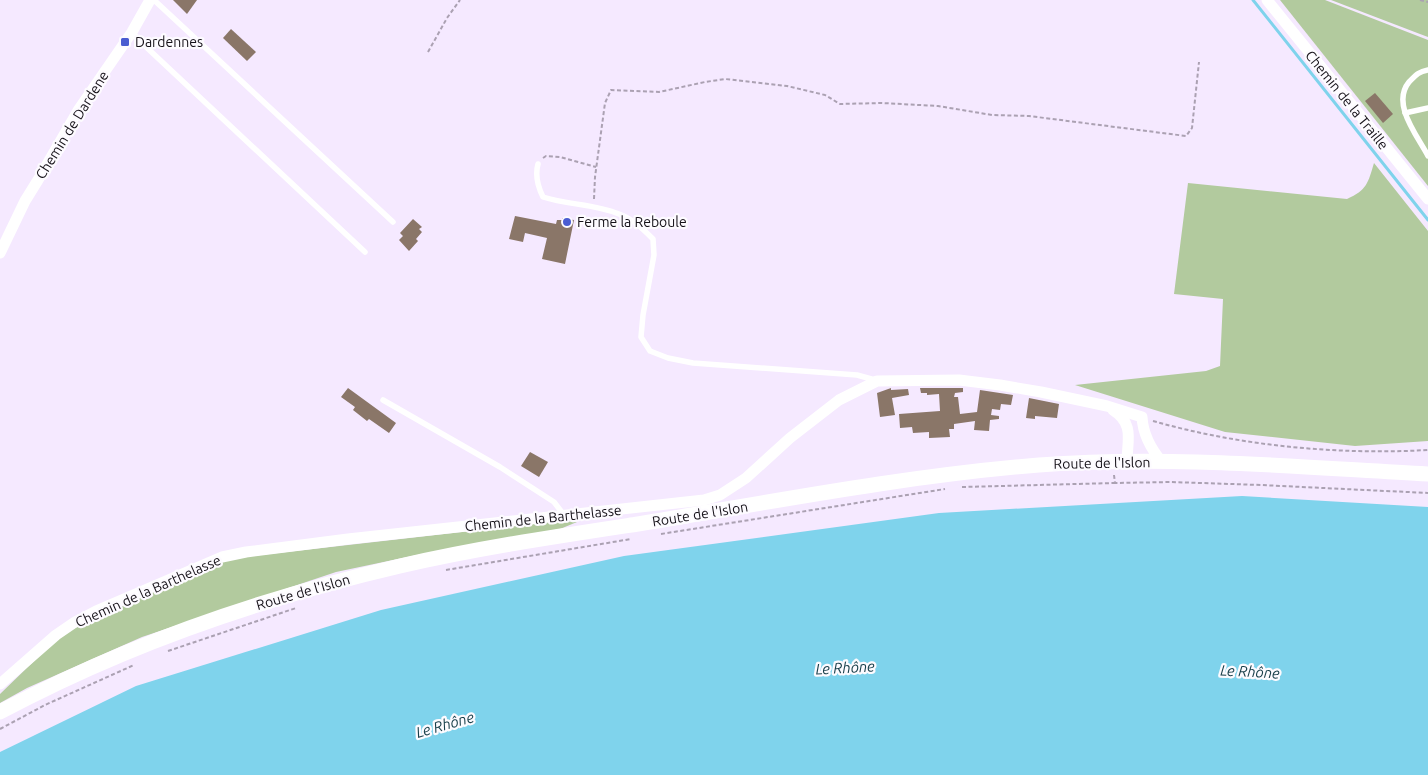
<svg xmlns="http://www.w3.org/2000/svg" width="1428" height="775" font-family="Ubuntu,sans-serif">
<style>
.green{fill:#b2ca9e}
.water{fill:#7fd3ec}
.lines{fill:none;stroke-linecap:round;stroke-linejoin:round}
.stream{stroke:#7fd3ec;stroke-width:3}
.building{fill:#8a7668}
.path{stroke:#aba1b2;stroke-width:2;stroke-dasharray:4 2.5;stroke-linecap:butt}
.service{stroke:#fff;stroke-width:5.5}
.minor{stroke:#fff;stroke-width:11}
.tertiary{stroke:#fff;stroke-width:15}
.poi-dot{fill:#4a5cd1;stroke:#fdfbff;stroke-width:2}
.labels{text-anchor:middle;stroke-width:4.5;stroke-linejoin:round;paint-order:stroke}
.poi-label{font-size:14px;fill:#151118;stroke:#fdfbff;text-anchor:start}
.street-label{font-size:14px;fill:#151118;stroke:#fdfbff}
.water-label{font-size:15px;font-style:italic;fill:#173e49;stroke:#fdfbff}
</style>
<rect width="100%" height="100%" fill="#f5e9ff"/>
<g class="green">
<path d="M1280 0H1325L1428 40V186Z"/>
<path d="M1331 0H1428V37L1420 34Z"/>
<path d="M1374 163 1428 231V441L1355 446 1225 432 1075 385 1206 371 1220 366 1223 299 1174 294 1188 183 1347 199C1367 190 1368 183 1374 163Z"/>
<path d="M557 521 577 522 560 529 412 556 336 572 142 637 27 688 0 703V694L62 634 226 559Z"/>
</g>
<path class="water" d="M1242 496 1428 507V775H0V752L136 686 381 610 624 556 939 513Z"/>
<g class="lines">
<path class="stream" d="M1253 0 1428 220"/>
</g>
<g class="building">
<path d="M173 0H197L187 14Z"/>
<path d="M231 29 256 52 247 61 223 38Z"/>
<path d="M1375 93 1393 114 1383 123 1365 101Z"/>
<path d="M515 216 556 224 557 220H562V218L574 220 565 264 542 259 547 238 525 233 523 242 509 239Z"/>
<path d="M413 219 422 227 419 229 422 232 416 239 418 241 409 251 399 240 403 236 400 233Z"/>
<path d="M348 388 396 423 389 433 369 419 367 421 353 410 355 407 341 397Z"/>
<path d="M891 388V390L908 389 909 395 892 398 895 415 880 417 877 393Z"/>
<path d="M920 388H963V392L955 393 954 397H958L960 414 977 412 980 390 1013 395 1011 405 1001 404 1000 410 992 409 991 415 999 416V419L990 420 989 431 974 430 975 421 954 424V429H949L950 437 929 438V432L913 433 912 427 900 428 899 414 940 411 939 394 927 395V393H921Z"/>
<path d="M1029 398 1059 404 1057 418 1035 416V419L1026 418Z"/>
<path d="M530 452 548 462 539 477 521 466Z"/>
</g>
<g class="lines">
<g class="path">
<path d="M1420 0 1428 2"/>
<path d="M428 52 447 18 460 0"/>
<path d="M543 158 546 156 560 157 596 167"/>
<path d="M594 199 595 177 605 103 611 90 659 92 705 82 725 79 787 86 825 95 840 104 882 103 938 106 992 115 1029 116 1186 136 1192 128 1199 62"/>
<path d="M1153 421C1241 446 1337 455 1428 450"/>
<path d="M1114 475 1115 483 1171 482 1261 485 1428 493"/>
<path d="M962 487 1115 483"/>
<path d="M661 534 945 489"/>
<path d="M446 570 631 539"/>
<path d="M168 651 296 608"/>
<path d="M0 729 45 705 134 665"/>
</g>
<g class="service">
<path d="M154 0 393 222"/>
<path d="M132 32 144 45 365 252"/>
<path d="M1428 70C1418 72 1416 75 1409 82 1391 104 1417 135 1428 156"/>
<path d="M1405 113 1428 108"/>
<path d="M538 164C535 175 538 187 543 197 568 205 595 204 619 214 633 219 643 229 653 239L654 255 643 315 641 337 650 351 668 358 693 363 857 375 875 380"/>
<path d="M383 400 500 467 554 502 564 515"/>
</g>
<g class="minor">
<path d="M1267 0 1428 199"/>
<path d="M0 253 25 201 38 180 79 109 132 32 150 0"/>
<path d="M1113 410C1135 424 1127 441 1127 462"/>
<path d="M0 684 56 635 75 622 96 611 222 557 246 552 348 539 704 500 720 495 746 478 790 438 839 400 877 381 959 380 1000 385 1041 392 1107 406 1142 417C1143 435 1151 449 1162 462"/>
</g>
<path class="tertiary" d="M0 712C125 645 262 598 400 566 478 548 559 536 638 524 771 502 904 476 1039 465 1168 455 1298 467 1428 474"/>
</g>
<g class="poi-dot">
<rect x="120" y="37" width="10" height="10" rx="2.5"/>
<circle cx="567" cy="222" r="5"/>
</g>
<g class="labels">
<g class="poi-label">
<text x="135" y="47">Dardennes</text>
<text x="577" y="227">Ferme la Reboule</text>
</g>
<g class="street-label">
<text transform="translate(1347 100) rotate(51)" y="5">Chemin de la Traille</text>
<text transform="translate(72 125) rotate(-58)" y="5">Chemin de Dardene</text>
<text transform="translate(1102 463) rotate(-1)" y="5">Route de l'Islon</text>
<text transform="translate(700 514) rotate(-9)" y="5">Route de l'Islon</text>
<text transform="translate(543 518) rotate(-6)" y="5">Chemin de la Barthelasse</text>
<text transform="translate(148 591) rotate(-24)" y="5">Chemin de la Barthelasse</text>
<text transform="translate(303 592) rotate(-16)" y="5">Route de l'Islon</text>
</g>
<g class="water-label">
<text transform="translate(845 668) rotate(-3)" y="5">Le Rhône</text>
<text transform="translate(1250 672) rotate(3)" y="5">Le Rhône</text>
<text transform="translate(445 725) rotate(-16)" y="5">Le Rhône</text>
</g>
</g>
</svg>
